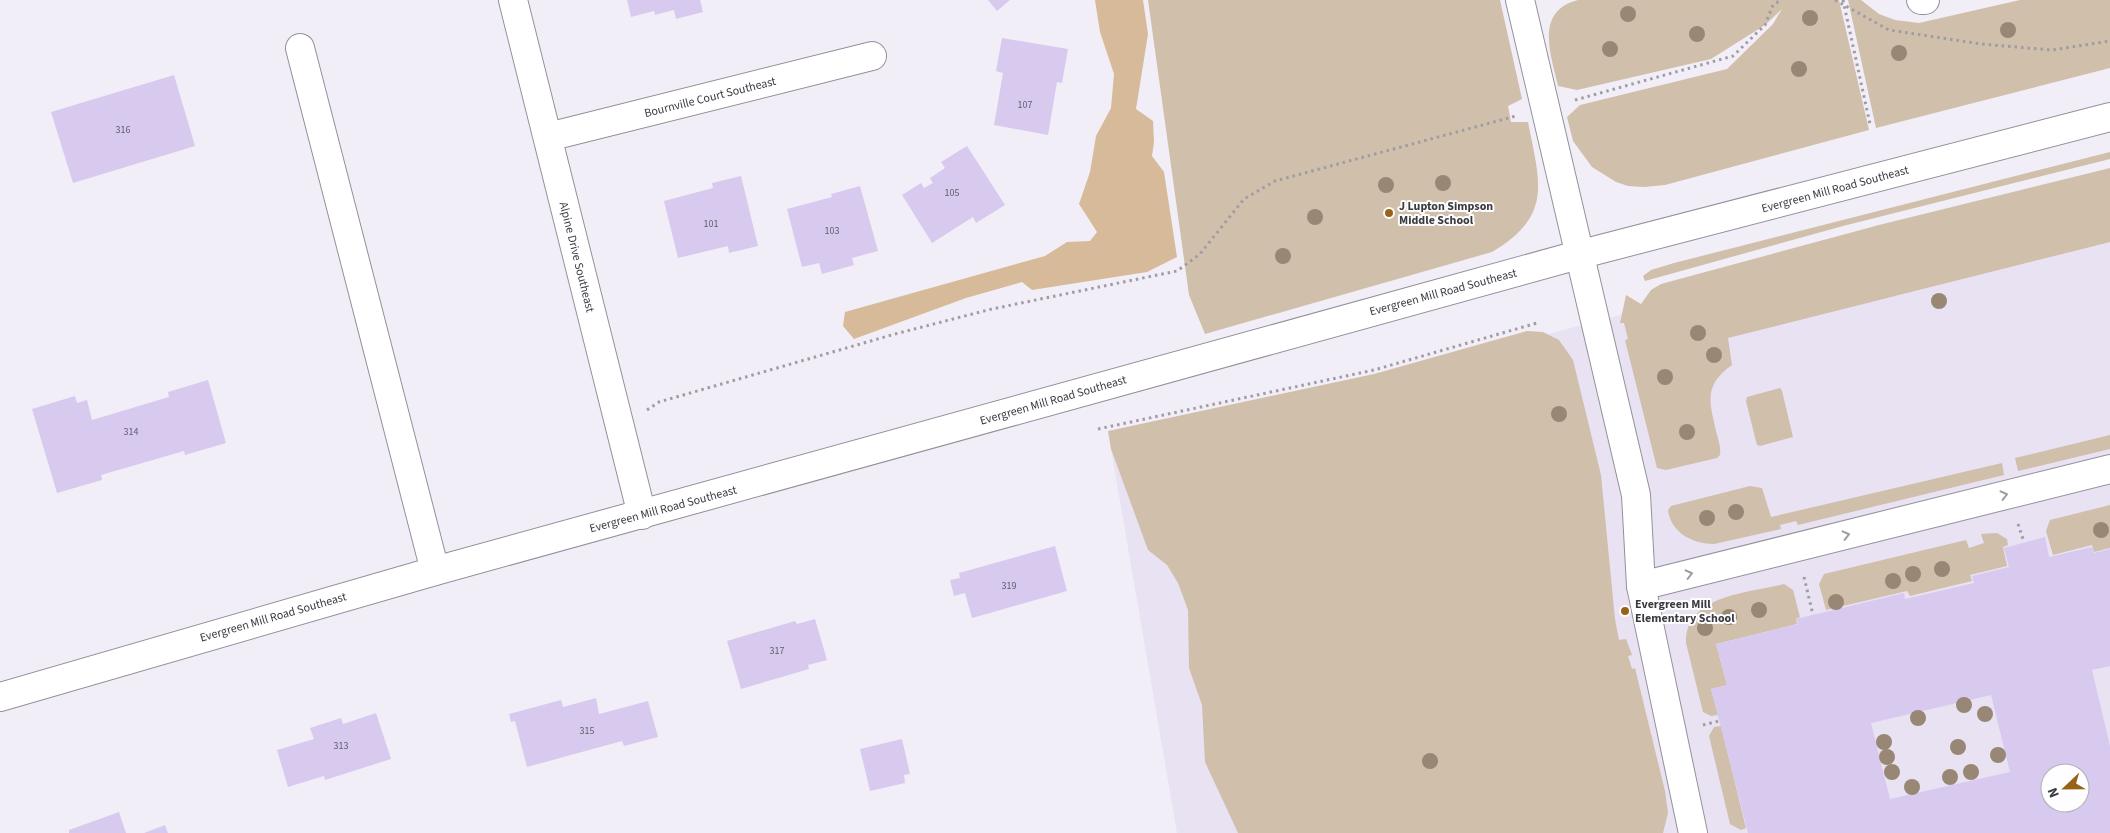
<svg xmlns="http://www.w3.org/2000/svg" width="2110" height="833" font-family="'Source Sans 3',sans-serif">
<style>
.built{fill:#e8e2f3;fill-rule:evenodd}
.green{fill:#d0bfab}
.forest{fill:#d6ba99}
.building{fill:#d8c9ef;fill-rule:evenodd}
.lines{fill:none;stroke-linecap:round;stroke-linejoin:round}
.minor-casing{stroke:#949099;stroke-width:30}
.major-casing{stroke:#949099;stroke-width:30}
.path{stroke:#9f9ca3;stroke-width:3;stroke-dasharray:2.5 4;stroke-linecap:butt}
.minor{stroke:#fff;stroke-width:28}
.major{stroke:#fff;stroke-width:28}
.tree{fill:#998775}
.oneway{stroke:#9d9c9e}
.poi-dot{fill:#976318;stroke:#fefdff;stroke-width:2}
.labels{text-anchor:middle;stroke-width:4;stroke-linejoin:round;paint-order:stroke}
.number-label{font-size:10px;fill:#625e6a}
.street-label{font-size:12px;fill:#3b3a3e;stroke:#fefdff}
.poi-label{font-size:12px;font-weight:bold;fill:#3b3a3e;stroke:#fefdff;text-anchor:start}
</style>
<rect width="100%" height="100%" fill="#f2eef8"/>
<path class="built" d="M2110 186V833H1177L1111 449ZM2050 773H2080V803H2050Z"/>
<g class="green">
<path d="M1148 0H1500L1522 99 1508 106 1511 122H1528C1540 183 1553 216 1492 252L1205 334 1189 295Z"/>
<path d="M1578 0H1839L1869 130 1665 185 1644 187 1628 186 1616 182 1592 167 1573 141 1567 117 1580 105 1727 69 1773 24 1782 9 1765 25 1711 59 1577 90 1558 86C1551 55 1534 11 1578 0Z"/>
<path d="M1848 0H1861L1879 14 1895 20 1919 23 2020 0H2110V68L1876 128Z"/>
<path d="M2110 152V159L1843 226 1645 281 1643 276 1651 270 1674 263Z"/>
<path d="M2110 168V242L1728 338 1732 365C1702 386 1710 404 1717 435 1719 442 1721 448 1720 455L1717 458 1666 470 1657 468 1625 340 1628 339 1624 323H1620L1626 295 1641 304 1651 290 1661 284 1879 225Z"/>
<path d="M1527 331 1543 332 1559 340 1573 360 1601 475 1615 619 1619 640 1626 639 1632 655 1628 656 1632 669 1635 668 1665 791 1668 813 1663 833H1238L1205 762 1202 705 1189 668 1188 610 1178 583 1167 565 1148 550 1111 449 1108 431 1374 374Z"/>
<path d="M1780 388 1782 391 1793 437 1760 446 1757 445 1746 401 1747 397Z"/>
<path d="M2110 435V449L2018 471 2015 458Z"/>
<path d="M2002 463 2004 475 1798 525 1796 521 1780 525 1781 529 1714 544C1693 544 1671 533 1668 510L1671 506 1750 486 1762 488 1771 517Z"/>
<path d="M2110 505V548L2094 552 2092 545 2053 555 2046 531 2050 520Z"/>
<path d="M1997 533 2007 539 2008 545 2003 547 2007 566 1970 575 1972 581 1910 596 1907 591 1826 610 1819 584 1824 574 1966 540 1969 548 1984 543 1981 534Z"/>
<path d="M1784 584 1793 590 1800 617 1796 619 1797 624 1716 644 1727 685 1711 689 1718 715 1711 716 1703 712 1686 643C1685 595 1748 593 1784 584Z"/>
<path d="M1721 726 1746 828 1741 830 1730 824 1709 736 1714 727Z"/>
</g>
<path class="forest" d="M1095 0H1143L1148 34 1136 109 1153 121 1154 142 1152 156 1164 172 1177 257 1147 272 1032 290 1022 282 966 298 854 339 843 326 845 312 1045 256 1067 242 1090 241 1097 232 1079 204 1090 172 1096 136 1111 108 1114 74 1100 32Z"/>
<g class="building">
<path d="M627 0H700L703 12 676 19 674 10 655 15 654 11 631 17Z"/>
<path d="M988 0H1010L997 11Z"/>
<path d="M1002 38 1068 49 1062 83 1057 82 1048 135 994 125 1003 73 996 71Z"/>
<path d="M174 75 195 146 73 183 51 112Z"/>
<path d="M967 146 1005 205 976 223 973 217 932 243 902 195 921 183 924 188 933 183 930 178 945 168 941 162Z"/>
<path d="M741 176 758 246 729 253 728 246 678 258 664 201 713 188 712 183Z"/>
<path d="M860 186 878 251 852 258 854 265 822 274 819 263 802 267 787 209 832 197 831 194Z"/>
<path d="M208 380 226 443 185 455 184 451 101 475 102 480 57 493 32 409 75 396 77 403 87 400 92 420 169 397 168 392Z"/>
<path d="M2045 537 2049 557 2092 547 2094 553 2110 549V666L2092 670 2110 746V833H1748L1711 689 1727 685 1716 644 1798 624 1796 619 1904 593 1905 599 1974 583 1972 576 2009 567 2004 548ZM1991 695 2010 772 1890 799 1871 723ZM2050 773H2080V803H2050Z"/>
<path d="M1055 546 1067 591 972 618 965 593 954 596 950 580 960 578 959 573Z"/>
<path d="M815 619 827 660 808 665 809 669 741 689 727 641 795 621 797 624Z"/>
<path d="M596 698 599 714 648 701 658 737 624 746 622 741 527 767 515 721 511 722 509 714 561 700 563 707Z"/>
<path d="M376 713 391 759 325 780 324 776 288 787 277 750 314 739 310 728 341 718 343 724Z"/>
<path d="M902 739 910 774 904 775 905 783 870 791 860 749Z"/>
<path d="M119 812 126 833H69V830Z"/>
<path d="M165 825 168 833H144Z"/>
</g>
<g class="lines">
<defs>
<g id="minor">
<path d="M513 0 642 515"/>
<path d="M1520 0 1636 495 1641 586 1693 833"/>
<path d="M1921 0H1925"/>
<path d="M300 48 435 571"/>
<path d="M548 137 872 56"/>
<path d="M1641 586 2110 469"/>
</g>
<path id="major" d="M0 697 435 571 1578 255 2110 117"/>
</defs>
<use href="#minor" class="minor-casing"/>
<use href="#major" class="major-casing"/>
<g class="path">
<path d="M1835 0 1889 30 1981 44 2052 50 2110 41"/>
<path d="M1843 0 1870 124"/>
<path d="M1575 100 1733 56 1765 25 1773 5 1781 0"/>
<path d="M647 410 659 402 895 334 992 309 1177 271 1200 254 1244 199 1275 181 1516 116"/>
<path d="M1098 429 1374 370 1537 323"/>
<path d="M2018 524 2024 542"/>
<path d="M1804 577 1813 615"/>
<path d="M1703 725 1719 721"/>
</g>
<use href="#minor" class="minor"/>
<use href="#major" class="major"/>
</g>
<g class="tree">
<circle cx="1628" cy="14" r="8"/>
<circle cx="1810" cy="18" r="8"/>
<circle cx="2008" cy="30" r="8"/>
<circle cx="1697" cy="34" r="8"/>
<circle cx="1610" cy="49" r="8"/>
<circle cx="1899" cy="53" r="8"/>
<circle cx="1799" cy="69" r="8"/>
<circle cx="1443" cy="183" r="8"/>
<circle cx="1386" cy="185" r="8"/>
<circle cx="1315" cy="217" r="8"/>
<circle cx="1283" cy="256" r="8"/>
<circle cx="1939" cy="301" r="8"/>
<circle cx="1698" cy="333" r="8"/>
<circle cx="1714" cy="355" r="8"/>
<circle cx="1665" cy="377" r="8"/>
<circle cx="1559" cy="414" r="8"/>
<circle cx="1687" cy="432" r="8"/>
<circle cx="1736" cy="512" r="8"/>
<circle cx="1707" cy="518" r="8"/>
<circle cx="2101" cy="530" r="8"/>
<circle cx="1942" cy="569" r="8"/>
<circle cx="1913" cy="574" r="8"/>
<circle cx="1893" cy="581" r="8"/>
<circle cx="1836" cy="602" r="8"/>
<circle cx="1759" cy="610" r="8"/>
<circle cx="1729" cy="617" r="8"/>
<circle cx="1705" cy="628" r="8"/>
<circle cx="1964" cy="705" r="8"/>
<circle cx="1985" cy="714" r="8"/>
<circle cx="1918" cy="718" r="8"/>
<circle cx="1884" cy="742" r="8"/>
<circle cx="1958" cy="747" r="8"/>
<circle cx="1998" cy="755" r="8"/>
<circle cx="1887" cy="757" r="8"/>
<circle cx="1430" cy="761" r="8"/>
<circle cx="1892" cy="772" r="8"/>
<circle cx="1971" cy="772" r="8"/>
<circle cx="1950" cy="777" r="8"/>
<circle cx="1912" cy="787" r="8"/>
</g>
<defs><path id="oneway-chevron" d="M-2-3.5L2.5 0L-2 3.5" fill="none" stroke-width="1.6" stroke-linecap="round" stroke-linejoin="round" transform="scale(1.25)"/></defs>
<g class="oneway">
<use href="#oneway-chevron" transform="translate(2004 495) rotate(-14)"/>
<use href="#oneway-chevron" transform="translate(1846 535) rotate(-14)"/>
<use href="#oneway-chevron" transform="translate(1689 574) rotate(-14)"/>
</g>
<g class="poi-dot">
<circle cx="1389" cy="213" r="5"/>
<circle cx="1625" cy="611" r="5"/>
</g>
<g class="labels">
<g class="number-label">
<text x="1025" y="108">107</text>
<text x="123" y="133">316</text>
<text x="952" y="196">105</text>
<text x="711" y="227">101</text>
<text x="832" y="234">103</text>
<text x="131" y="435">314</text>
<text x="1009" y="589">319</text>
<text x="777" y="654">317</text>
<text x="587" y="734">315</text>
<text x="341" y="749">313</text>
</g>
<g class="street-label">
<text transform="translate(710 97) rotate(-14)" y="4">Bournville Court Southeast</text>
<text transform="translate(1835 189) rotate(-15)" y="4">Evergreen Mill Road Southeast</text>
<text transform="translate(577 257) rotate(76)" y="4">Alpine Drive Southeast</text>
<text transform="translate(1443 292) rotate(-15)" y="4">Evergreen Mill Road Southeast</text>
<text transform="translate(1053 400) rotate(-16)" y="4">Evergreen Mill Road Southeast</text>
<text transform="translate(663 509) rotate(-15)" y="4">Evergreen Mill Road Southeast</text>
<text transform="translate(273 617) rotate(-16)" y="4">Evergreen Mill Road Southeast</text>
</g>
<g class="poi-label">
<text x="1399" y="210">J Lupton Simpson<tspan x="1399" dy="14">Middle School</tspan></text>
<text x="1635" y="608">Evergreen Mill<tspan x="1635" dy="14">Elementary School</tspan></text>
</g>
</g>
<g transform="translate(2065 788) rotate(248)"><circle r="24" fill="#fefdff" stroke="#b0afb2"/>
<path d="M0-4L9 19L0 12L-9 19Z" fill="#976318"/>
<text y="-8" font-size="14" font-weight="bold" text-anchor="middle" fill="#3b3a3e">N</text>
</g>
</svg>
